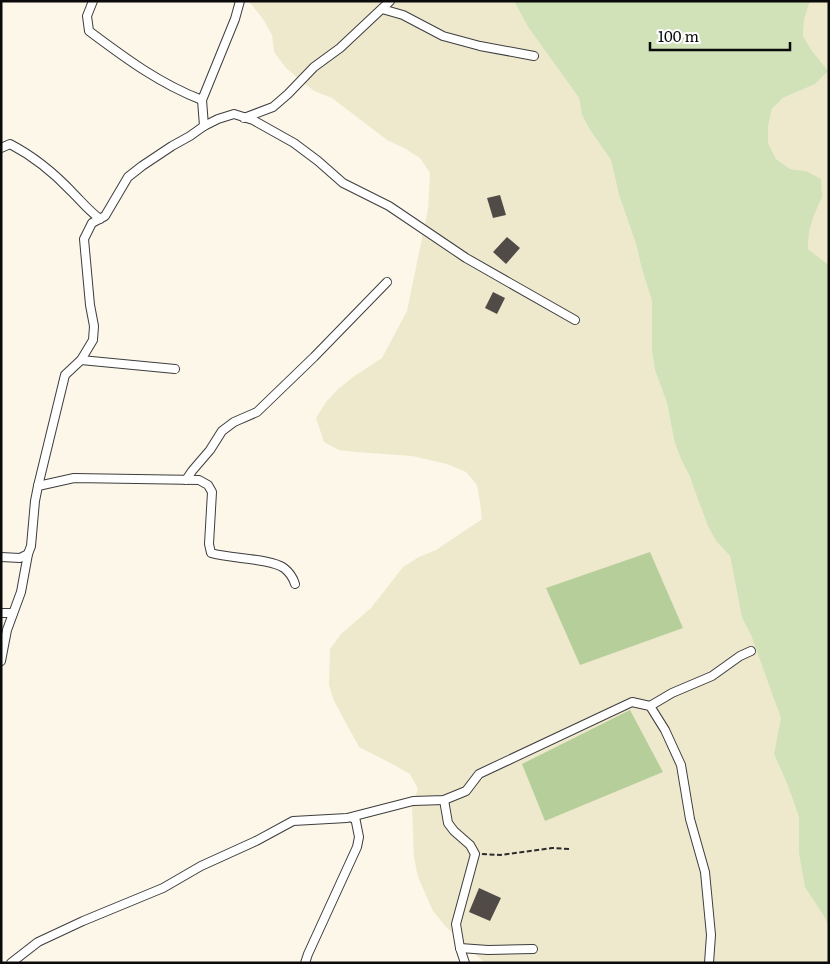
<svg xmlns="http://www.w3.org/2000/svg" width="830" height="964" font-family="Literata,serif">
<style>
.farmland{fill:#eee9cd}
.green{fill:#d1e1b8}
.forest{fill:#b6cf9a}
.building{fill:#514b48}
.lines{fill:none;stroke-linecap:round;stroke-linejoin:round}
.minor-casing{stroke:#3d3d3d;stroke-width:10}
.path{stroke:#2c2c2c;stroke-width:2;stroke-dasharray:5 2.5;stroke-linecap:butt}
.minor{stroke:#fff;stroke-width:8}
</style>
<rect width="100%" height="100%" fill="#fcf7e9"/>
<g class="farmland">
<path d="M247 1H514L528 27 579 98 582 115 590 130 611 160 619 195 637 247 641 266 652 301V351L655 370 667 403 674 440 716 541 730 556 742 618 751 635 782 718 774 754 788 786 799 819V853L829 927V963H485L446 927 433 911 418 877 414 858 412 806 418 789 410 774 394 765 359 747 334 701 329 685 330 649 341 634 371 608 403 567 419 557 436 550 482 519 480 502 477 485 466 472 447 464 412 456 356 452 339 450 324 442 316 418 326 402 338 389 353 377 382 358 407 311 428 209 430 173 420 158 404 148 387 140 332 98 314 91 286 68 274 52 272 35 263 19 251 4Z"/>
<path d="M812 1H829V265L808 249 809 232 814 215 806 171 790 169 776 159 768 143V127L772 109 783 98 799 91 812 51 803 36 804 20 809 4Z"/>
</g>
<path class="green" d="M514 1H812L809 4 804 20 803 36 812 51 828 71 815 84 783 98 772 109 768 127V143L776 159 790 169 806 171 821 179 822 197 814 215 809 232 808 249 829 265V927L824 916 805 887 799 853V818L788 786 774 754 781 718 751 635 742 618 730 556 716 541 708 526 689 475 681 459 674 440 667 403 655 370 652 351V301L641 266 637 247 619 195 611 160 590 130 582 115 579 98 528 27Z"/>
<g class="forest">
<path d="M650 552 683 628 580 665 546 588Z"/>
<path d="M630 710 663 772 545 821 522 764Z"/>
</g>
<g class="building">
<path d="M500 195 506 215 493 218 487 198Z"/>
<path d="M507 237 520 248 506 264 493 252Z"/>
<path d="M493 292 505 298 497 314 485 308Z"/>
<path d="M479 888 501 898 490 921 469 912Z"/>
</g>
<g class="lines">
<defs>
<g id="minor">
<path d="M93 1 87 16 89 31C125 58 160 84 202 100"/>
<path d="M382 9 403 15 443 36 480 46 534 56"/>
<path d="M244 118 273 107 288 94 314 67 340 48 390 1"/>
<path d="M204 126 202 100 235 19 240 1"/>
<path d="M1 148 10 144C33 156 54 173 72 192 81 201 89 211 100 219"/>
<path d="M81 360 93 340 94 326 90 305 84 239 92 223 105 216 128 177 142 166 172 146 190 136 204 126 218 119 234 114 253 120 294 143 318 161 343 183 389 206 466 258 575 320"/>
<path d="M186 480 192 471 210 450 222 431 234 422 257 412 314 357 387 282"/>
<path d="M38 486 74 478 199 480 208 485 212 492 209 544 211 553C231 559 269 558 284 568 289 572 293 577 295 584"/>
<path d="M1 557 20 558 28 554 31 546 35 501 38 486 65 375 81 360 175 369"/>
<path d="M1 613H13"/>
<path d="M1 661 7 630 21 592 28 554"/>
<path d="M650 706 672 693 712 676 740 656 751 651"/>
<path d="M444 800 448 823 454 831 470 845 475 854 456 924 460 948 465 963"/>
<path d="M460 948 488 950 533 949"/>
<path d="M11 963 38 942 83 921 163 888 201 866 256 841 293 821 347 818 413 801 444 800 466 791 479 774 632 702 650 706 665 730 681 765 690 819 705 872 711 935 709 963"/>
<path d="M305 963 308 954 357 847 359 837 355 817 352 818"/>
</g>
</defs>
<use href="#minor" class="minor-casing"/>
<path class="path" d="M482 854 500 855 552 848 569 849"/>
<use href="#minor" class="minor"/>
</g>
<rect width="830" height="964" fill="none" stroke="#0a0a0a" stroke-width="5"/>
<path d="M650 42v8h140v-8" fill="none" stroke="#0a0a0a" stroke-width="2.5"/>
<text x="658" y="42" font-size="15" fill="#0a0a0a" stroke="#ffffff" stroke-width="4" paint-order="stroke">100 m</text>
</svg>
